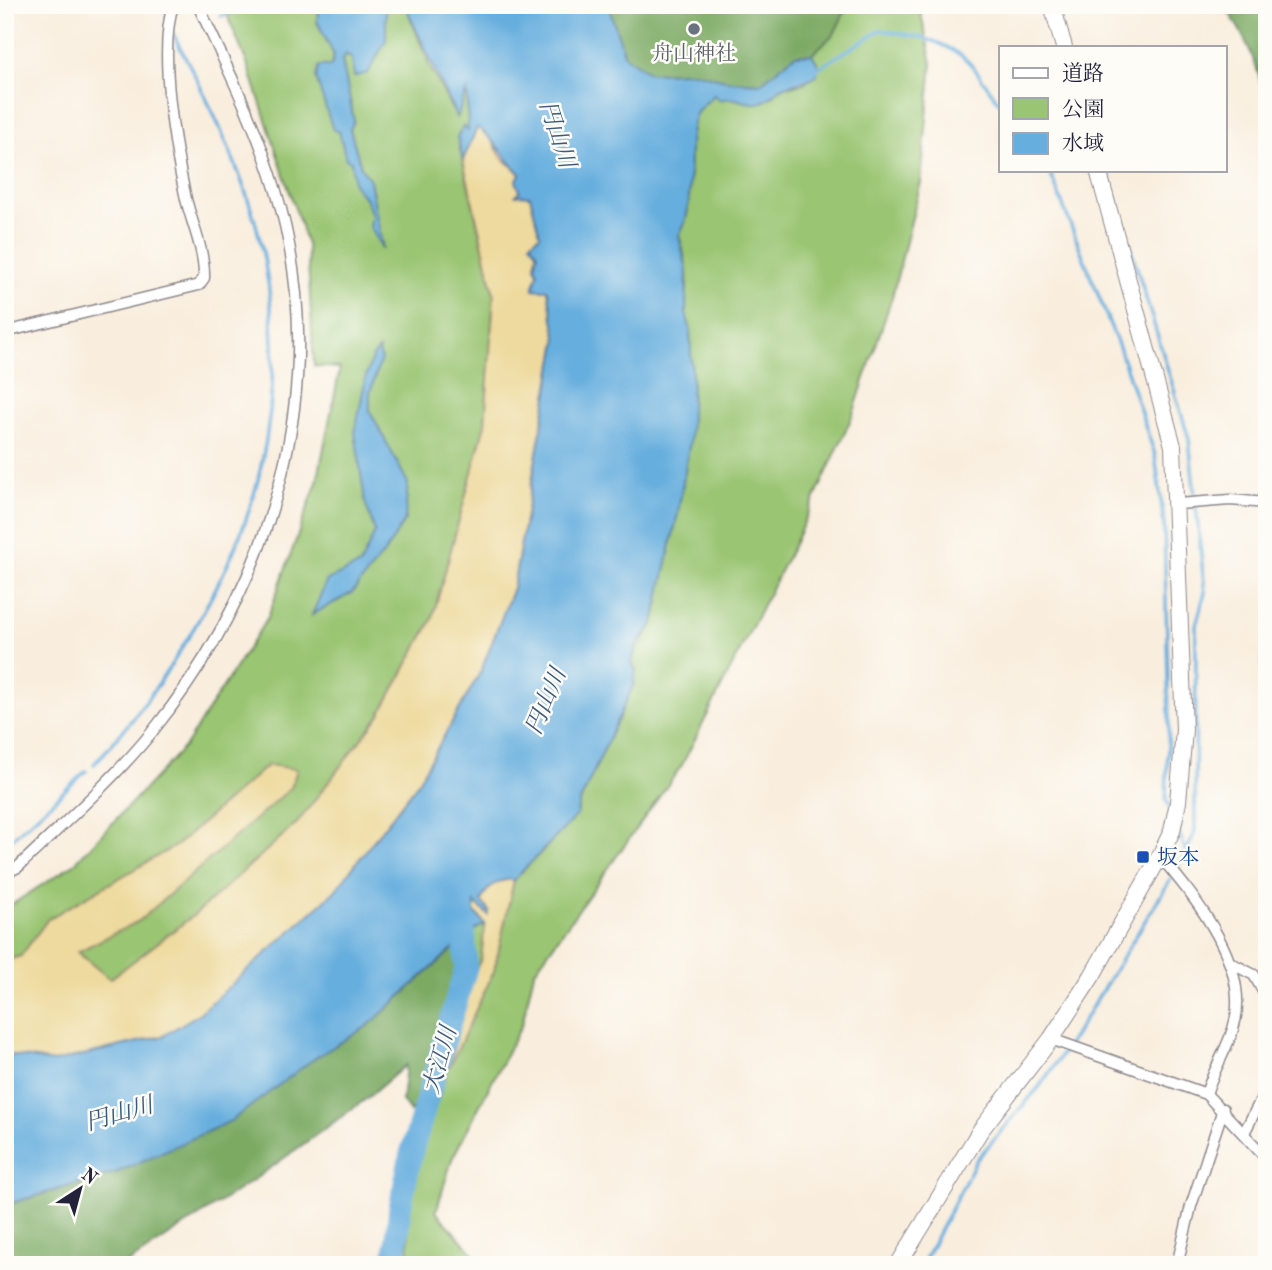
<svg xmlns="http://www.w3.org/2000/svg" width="1272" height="1270" font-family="'Old Standard TT','Noto Serif JP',serif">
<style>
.green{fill:#9ac572;stroke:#5e7456;stroke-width:2}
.forest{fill:#7baa64;stroke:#4e6650;stroke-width:2}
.sand{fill:#eeda9e;stroke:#887e6c;stroke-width:2}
.water{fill:#66aede;stroke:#44688c;stroke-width:2}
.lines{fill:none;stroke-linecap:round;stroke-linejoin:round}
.stream{stroke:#66aede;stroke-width:3.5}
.river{stroke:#66aede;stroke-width:23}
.street-casing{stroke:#8e888c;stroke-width:13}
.secondary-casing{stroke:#8e888c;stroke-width:18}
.street{stroke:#fff;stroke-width:10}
.secondary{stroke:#fff;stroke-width:16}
.worship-dot{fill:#6b7280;stroke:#fdfcf7;stroke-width:2.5}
.transit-dot{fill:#1a4fb4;stroke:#fdfcf7;stroke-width:2.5}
.labels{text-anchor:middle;stroke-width:5;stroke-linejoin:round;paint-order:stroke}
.worship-label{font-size:21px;fill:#5b616d;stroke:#fdfcf7}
.transit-label{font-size:21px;fill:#164399;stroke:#fdfcf7;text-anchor:start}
.water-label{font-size:23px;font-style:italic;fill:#3d5a7c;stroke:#fdfcf7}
</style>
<rect width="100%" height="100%" fill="#fdfcf7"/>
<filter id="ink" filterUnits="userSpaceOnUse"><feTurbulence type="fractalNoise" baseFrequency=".0143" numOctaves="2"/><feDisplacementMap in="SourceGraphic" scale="14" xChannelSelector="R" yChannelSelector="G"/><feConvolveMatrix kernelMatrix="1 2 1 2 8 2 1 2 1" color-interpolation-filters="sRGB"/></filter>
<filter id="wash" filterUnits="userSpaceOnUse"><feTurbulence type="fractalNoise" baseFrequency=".00686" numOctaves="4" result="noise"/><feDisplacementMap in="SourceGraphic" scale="28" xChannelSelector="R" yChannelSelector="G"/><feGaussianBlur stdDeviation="1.57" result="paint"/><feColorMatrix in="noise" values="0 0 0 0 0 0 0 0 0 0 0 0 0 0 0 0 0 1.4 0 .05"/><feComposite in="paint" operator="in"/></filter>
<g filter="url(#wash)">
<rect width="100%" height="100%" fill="#f9eede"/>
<g class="green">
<path d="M223 5H320L317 22 334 55 331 66 333 130 339 131 346 159 351 160 354 185 366 199 372 215 371 226 382 246 370 180 361 167 350 129 354 121 342 60 346 54 352 59 386 40V5H405L431 69 456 117 467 86 468 132 457 137 494 294 485 424 432 620 379 716 298 822 198 912 109 980 77 951 139 921 268 765 177 845 48 919 21 956 5 961V909L74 864 185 746 268 617 317 482 340 368 314 366 307 245 249 68Z"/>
<path d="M848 5H919L932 63 921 182 892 297 852 417 795 542 682 765 534 972 522 1024 452 1159 436 1212 484 1265H409L408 1225 412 1182 448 1068 494 971 514 880 577 815 578 806 634 684C629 645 637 655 652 626 659 613 659 593 663 579 683 492 701 404 686 315 684 301 689 286 687 272 686 260 682 247 679 235 698 208 683 149 695 116 698 108 709 101 714 95L772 97 781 88 805 83 818 64 812 54 834 34Z"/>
<path d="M485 924 481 959 468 986C460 955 451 942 485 924Z"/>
</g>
<g class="forest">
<path d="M608 5H848L834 34 812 54 795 55 761 83 729 81 694 72 650 73 625 56Z"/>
<path d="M1224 5H1267V114C1262 73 1248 39 1224 5Z"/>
<path d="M1267 638V715L1263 713 1262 661Z"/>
<path d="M460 943C458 959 467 971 468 986 468 996 464 1009 462 1018 453 1064 442 1080 410 1112L402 1101 406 1065 366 1099 255 1179 125 1265H5V1205L118 1172 369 1025Z"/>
</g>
<g class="sand">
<path d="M477 127 486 131 501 156 520 174 530 196 540 235 535 266 538 273 533 289 548 290 557 341 513 588 481 671 417 784 334 892 200 1013 163 1036 54 1062 5 1054V961L21 956 48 919 177 845 268 765 297 769 291 788 139 921 77 952 110 979 198 912 298 822 379 716 432 620 485 424 494 294 463 160Z"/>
<path d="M502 878 514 880 494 971 449 1068 468 986 481 959 485 924 474 911 475 903 487 914 489 911 481 901 486 889Z"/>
</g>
<g class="water">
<path d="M320 5H386V40L368 73 354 77 352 59 346 54 342 60 354 121 350 129 361 167 370 180 383 250 370 226 372 215 366 199 354 185 351 161 346 159 339 131 333 130 316 78 319 66H331L334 55 317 21Z"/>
<path d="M405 5H608L625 56 650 73 694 72 729 81 761 83 795 55 812 54 818 64 817 75C805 83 792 82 781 88 773 93 768 102 757 103 743 104 735 95 720 100L714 95C708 101 698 108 695 116 683 149 698 208 679 235L687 271 686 313 690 327 692 378 690 441 678 513 653 625 637 644 631 662 636 670 634 684 578 806 577 815 514 880C499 878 487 887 481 901L489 911 488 915 475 903 474 911 485 924 472 931 369 1025 315 1058 231 1121 118 1172 5 1205V1054L54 1062 163 1036 200 1013 334 892 417 784 481 671 513 588 557 341 548 290 533 289 538 273 535 266 538 253 530 243 540 235 530 196 516 195 520 191 516 181 520 174C511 164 486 130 477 128L463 160 457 137 463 126 468 131 467 89 457 118Z"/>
<path d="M379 350 381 359 370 393V411L408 483 405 520 385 552 352 593 312 615 327 580 360 565 375 532 365 502 355 432 366 376 372 358Z"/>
</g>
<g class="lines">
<g class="stream">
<path d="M221 16 255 5"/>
<path d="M815 70 881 30C907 34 936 38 959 54 976 65 987 89 1001 104"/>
<path d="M1049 170 1120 350 1155 455 1164 523 1169 720 1166 799 1170 809"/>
<path d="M1107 170 1189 439 1205 593 1196 625 1195 832 1186 852"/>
<path d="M94 764C162 692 239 568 260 471 279 386 278 291 251 208 232 149 203 89 173 34"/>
<path d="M5 845 86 771"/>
<path d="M1176 870 1186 852 1178 829"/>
<path d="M922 1265 977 1159 1040 1086 1073 1038 1172 877"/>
</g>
<path class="river" d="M394 1265 400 1208 411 1154 466 968 463 910"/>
</g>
</g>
<g filter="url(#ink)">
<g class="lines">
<defs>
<g id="street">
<path d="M5 332 199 285 204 278C205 252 192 224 186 199 175 150 158 52 173 5"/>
<path d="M1178 504 1230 500 1267 503"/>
<path d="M1160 856C1196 899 1253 968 1233 1029 1226 1051 1213 1071 1206 1094"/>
<path d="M5 873 18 867C64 823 112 781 152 732 275 579 333 382 276 191 257 127 226 65 198 5"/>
<path d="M1229 962 1254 975 1267 998"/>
<path d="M1051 1039 1206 1094 1267 1159"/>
<path d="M1244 1133 1267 1088"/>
<path d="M1177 1265 1191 1206 1223 1109"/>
</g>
<g id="secondary">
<path d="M1052 5 1064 47"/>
<path d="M898 1265 980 1131 1051 1039 1092 976 1160 856 1172 831 1178 802 1184 730 1173 446 1098 170"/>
</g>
</defs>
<use href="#street" class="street-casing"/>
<use href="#secondary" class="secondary-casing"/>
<use href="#street" class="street"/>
<use href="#secondary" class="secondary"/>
</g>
</g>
<circle class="worship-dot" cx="694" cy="29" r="7"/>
<rect class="transit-dot" x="1136" y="850" width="14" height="14" rx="3.5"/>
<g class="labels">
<g class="worship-label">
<text x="694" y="60">舟山神社</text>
</g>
<g class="transit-label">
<text x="1157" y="864">坂本</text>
</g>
<g class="water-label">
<text transform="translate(558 134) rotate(72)" y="8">円山川</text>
<text transform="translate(545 701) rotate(-67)" y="8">円山川</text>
<text transform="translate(439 1060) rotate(-74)" y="8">大江川</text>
<text transform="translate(119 1113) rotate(-16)" y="8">円山川</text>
</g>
</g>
<rect width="1272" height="1270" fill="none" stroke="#fdfcf7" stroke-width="28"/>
<rect x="999" y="46" width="228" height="126" fill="#fdfcf7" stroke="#a5a5ac" stroke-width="2"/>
<rect x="1013" y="68" width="35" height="10" fill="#ffffff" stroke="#a5a5ac" stroke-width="2"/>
<text x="1062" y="80" font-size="21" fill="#22223b">道路</text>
<rect x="1013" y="98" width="35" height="21" fill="#9ac572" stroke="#a5a5ac" stroke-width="2"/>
<text x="1062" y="116" font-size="21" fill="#22223b">公園</text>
<rect x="1013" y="133" width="35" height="21" fill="#66aede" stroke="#a5a5ac" stroke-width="2"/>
<text x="1062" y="150" font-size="21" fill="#22223b">水域</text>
<g transform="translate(80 1189) rotate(36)" stroke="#fdfcf7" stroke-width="5" paint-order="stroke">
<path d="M0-5L12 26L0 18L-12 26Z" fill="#22223b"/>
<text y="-10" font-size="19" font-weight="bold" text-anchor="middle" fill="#22223b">N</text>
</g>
</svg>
